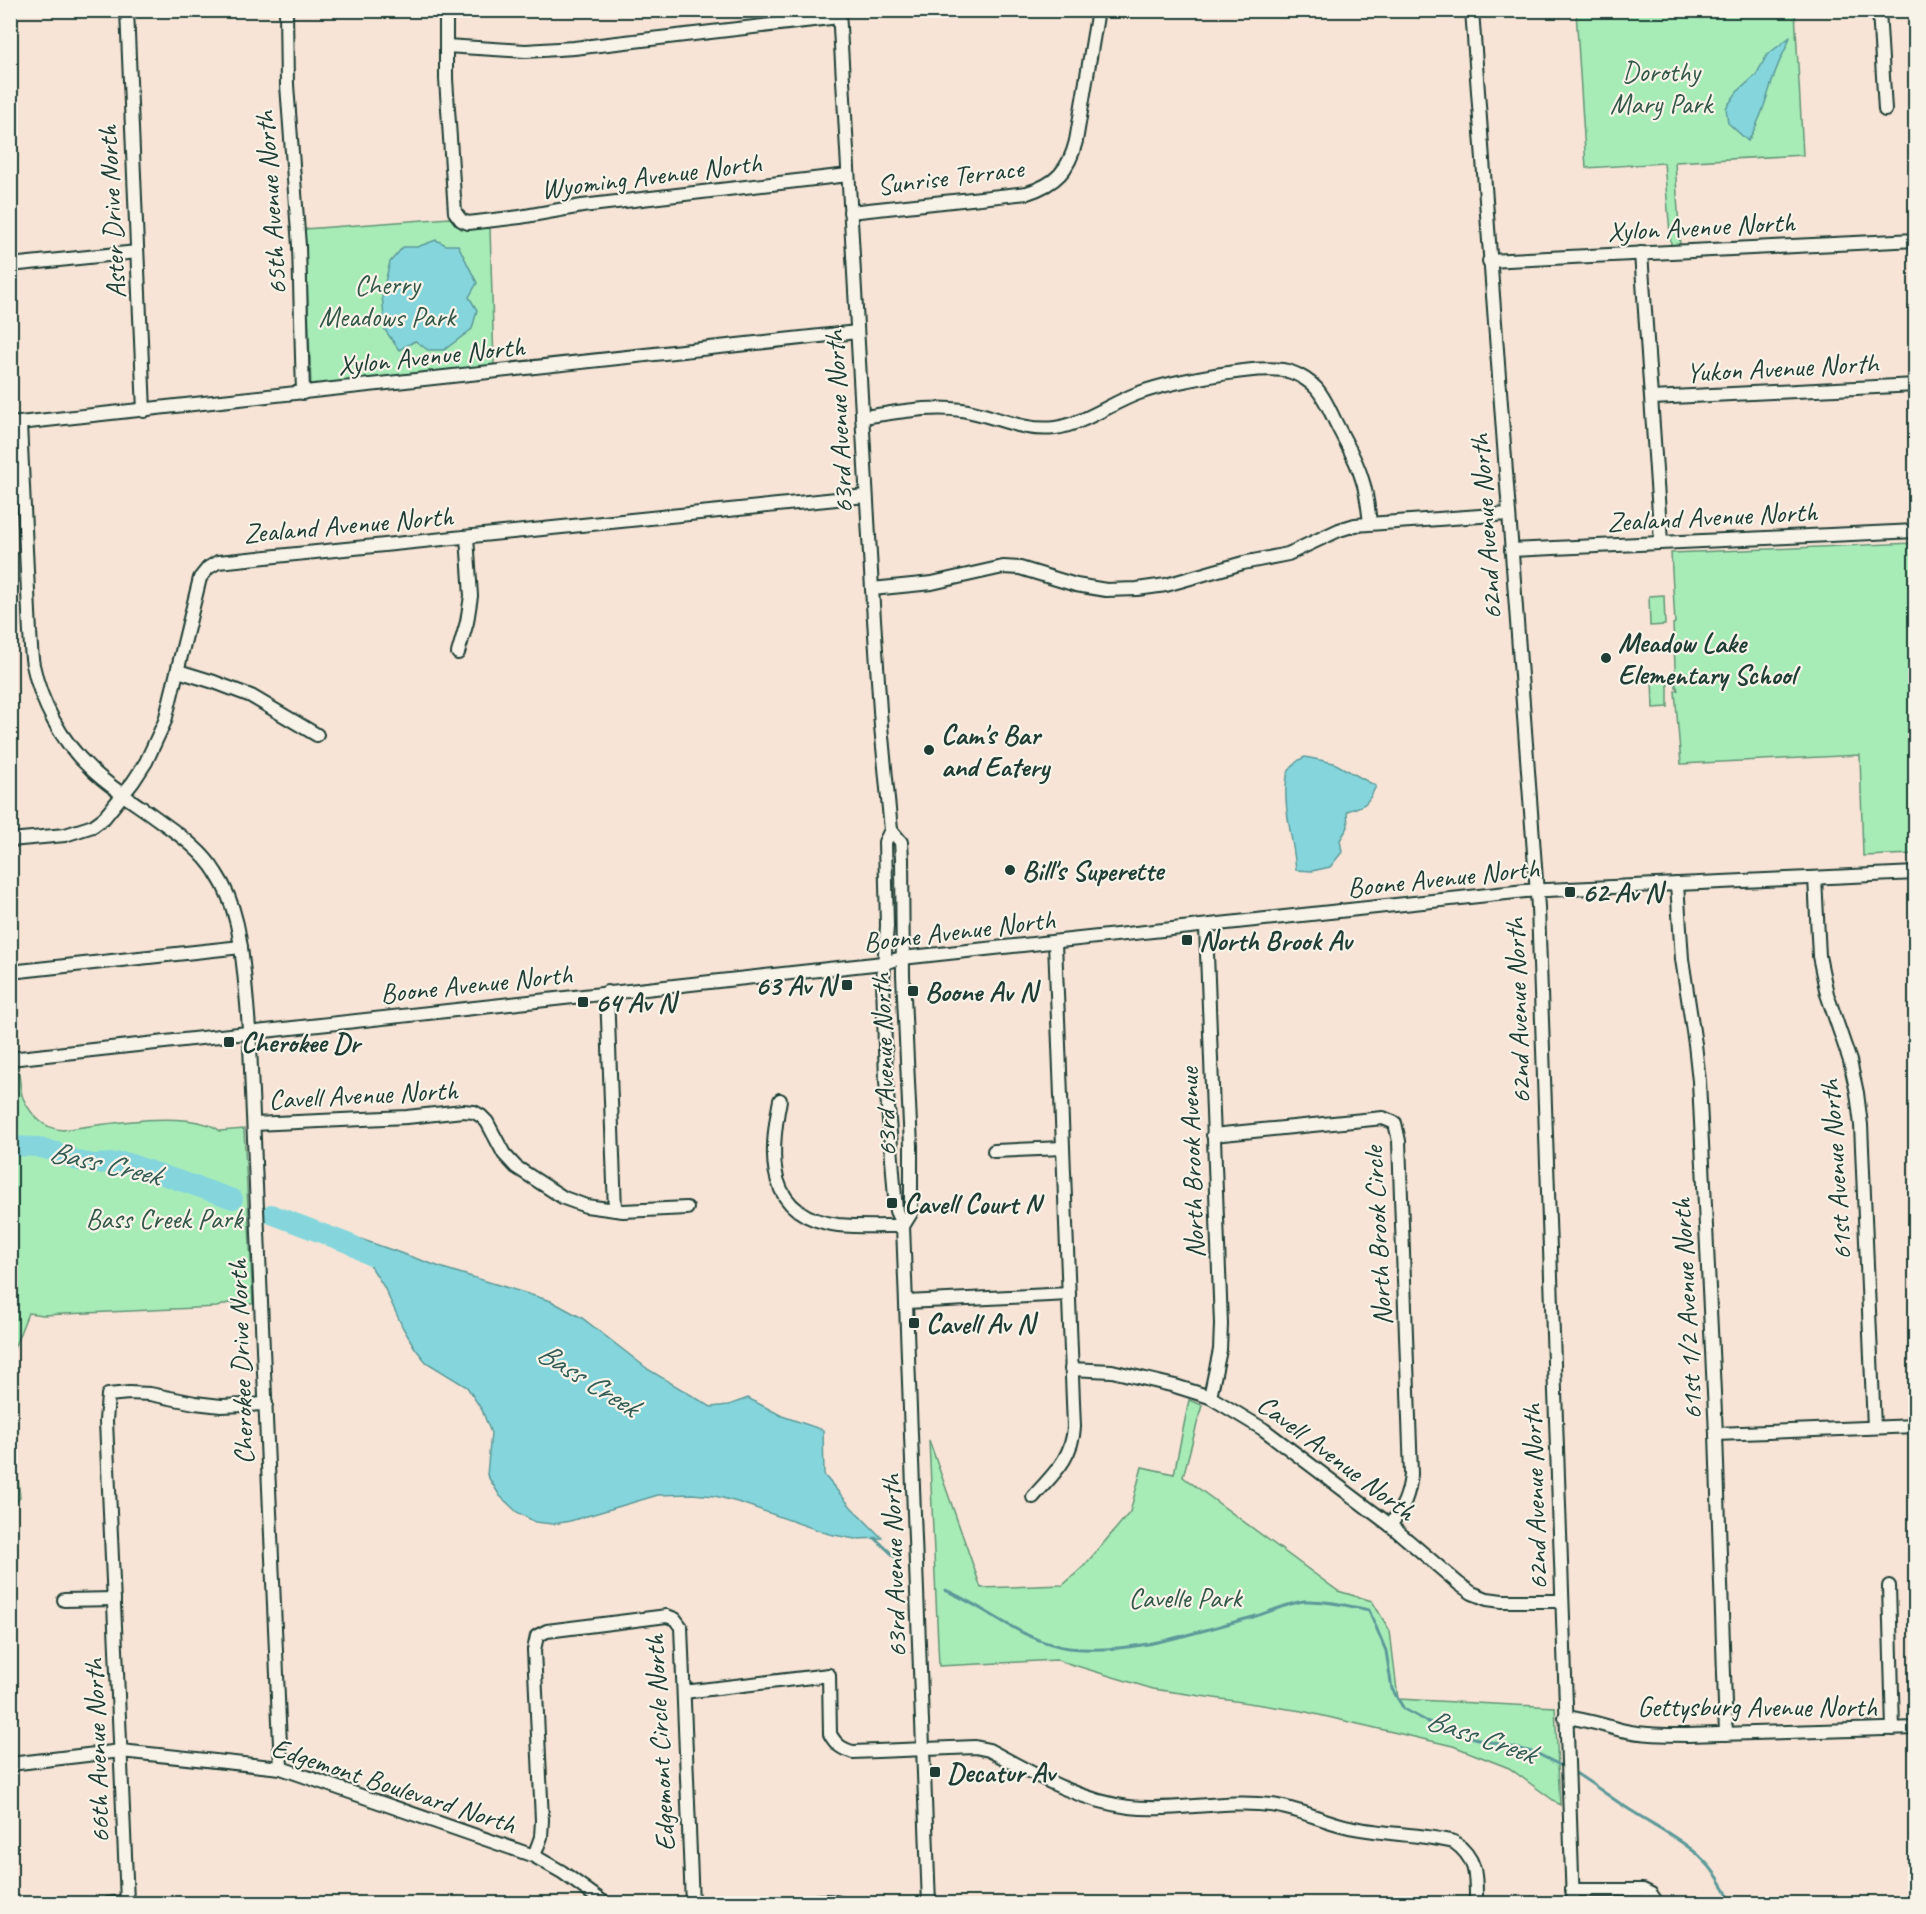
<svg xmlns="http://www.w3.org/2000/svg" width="1926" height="1914" font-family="Caveat,sans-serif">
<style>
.green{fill:#a7ecb7;stroke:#639476;stroke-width:1.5}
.water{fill:#85d6dc;stroke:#5c9999;stroke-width:1.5}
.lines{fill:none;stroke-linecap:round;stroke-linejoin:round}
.stream{stroke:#5c9999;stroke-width:3}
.river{stroke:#85d6dc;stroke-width:20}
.minor-casing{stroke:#1f3d34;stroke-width:16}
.minor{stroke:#f7f3e8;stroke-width:12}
.poi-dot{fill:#1f3d34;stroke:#f7f3e8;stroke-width:2}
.labels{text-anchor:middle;stroke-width:4.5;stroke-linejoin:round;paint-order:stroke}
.park-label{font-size:28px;fill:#335748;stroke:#f7f3e8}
.street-label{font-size:28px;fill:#1f3d34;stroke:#f7f3e8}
.poi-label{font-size:28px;font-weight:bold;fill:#1f3d34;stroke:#f7f3e8;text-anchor:start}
.water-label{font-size:30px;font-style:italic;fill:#335c56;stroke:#f7f3e8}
</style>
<rect width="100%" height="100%" fill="#f7e4d6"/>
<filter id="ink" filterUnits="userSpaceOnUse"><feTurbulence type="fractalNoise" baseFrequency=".0167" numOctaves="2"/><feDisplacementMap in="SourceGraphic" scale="12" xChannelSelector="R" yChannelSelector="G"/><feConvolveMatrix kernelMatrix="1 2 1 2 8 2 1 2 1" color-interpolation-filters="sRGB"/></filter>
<g filter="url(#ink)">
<g class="green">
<path d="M1576 11H1795L1803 155 1675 162 1680 245H1671L1664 163 1586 168Z"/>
<path d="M450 218 461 229 490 228 494 365 311 386 305 229Z"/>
<path d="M1914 543 1916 567 1915 854 1863 856 1860 755 1681 764 1675 691 1678 690 1677 687H1676L1673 624 1675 623 1671 553Z"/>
<path d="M1664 595 1665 625 1650 626 1649 596Z"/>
<path d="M1652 677H1668V707L1653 708Z"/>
<path d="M19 1073C20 1081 20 1091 23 1098 31 1115 44 1129 63 1130 99 1125 192 1108 220 1131L244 1129 253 1304 228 1303 217 1307 43 1315 28 1313 11 1356 10 1074Z"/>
<path d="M1189 1400 1202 1405 1183 1477 1338 1591 1372 1601 1390 1631 1398 1699 1555 1707 1560 1805 1509 1768 1453 1746 1302 1711 1153 1689 1057 1660 939 1666 929 1440 981 1588 1063 1585 1084 1566 1130 1512 1142 1467 1174 1474Z"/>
<path d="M11 1409 20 1498 11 1506H10Z"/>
</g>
<g class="water">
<path d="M1790 37C1786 50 1778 62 1774 76 1766 99 1761 120 1748 141L1728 123 1726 108 1737 92 1756 75 1767 55Z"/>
<path d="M436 240 446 245H458L477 283 469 297 477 310 472 329 444 350H428L415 341 399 350 385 330 382 294 390 262 403 247H417Z"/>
<path d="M1305 757 1334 763 1376 786C1367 805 1366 805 1347 811L1348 827 1340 840 1342 852 1330 867 1312 871 1296 870C1294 841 1282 806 1287 777 1288 768 1297 760 1305 757Z"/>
<path d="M349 1235 446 1269 551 1301 582 1318 649 1370 711 1407 729 1405 748 1398 782 1416 823 1430 824 1475 852 1508 882 1538 855 1539 829 1534 741 1503 715 1496 692 1494 658 1495 570 1521 553 1524 535 1522 517 1512 500 1496 487 1475 491 1433 482 1410 467 1387 426 1362 415 1348 403 1328 384 1287 365 1257 350 1244Z"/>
</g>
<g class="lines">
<g class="stream">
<path d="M875 1538 895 1557"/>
<path d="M945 1590C986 1607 1023 1642 1069 1648 1133 1655 1191 1633 1253 1617 1267 1613 1291 1602 1305 1601 1326 1600 1349 1606 1369 1610L1386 1651 1392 1689 1404 1709 1426 1721 1462 1735 1536 1753 1564 1767"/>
<path d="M1572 1771C1594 1784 1613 1800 1635 1813 1678 1840 1711 1853 1732 1904"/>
</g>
<g class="river">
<path d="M10 1146 36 1147 57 1152 78 1161 96 1164 125 1162 233 1199"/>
<path d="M271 1214 350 1244 371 1256"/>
</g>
<defs>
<g id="minor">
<path d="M127 10 144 411"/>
<path d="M286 10 287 85 299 246 303 393"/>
<path d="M446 10V79L455 212 461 220 468 223 520 217 582 206 848 175"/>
<path d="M839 10 872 589 881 726 891 830 885 842 887 926 883 980 886 1081 896 1211 903 1226 929 1904"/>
<path d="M1472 10 1538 907 1573 1904"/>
<path d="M1879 10 1885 110"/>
<path d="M446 46 526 51 574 48 839 17"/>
<path d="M850 212 1027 193C1056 184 1069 170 1076 141L1098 10"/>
<path d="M1641 253 1661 542"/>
<path d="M1489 261 1916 240"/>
<path d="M10 265 137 252"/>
<path d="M1652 398 1916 385"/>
<path d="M862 417C895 413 930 405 962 410 994 415 1022 432 1055 428 1084 424 1111 403 1139 393 1167 383 1264 362 1291 372 1300 375 1311 382 1317 389 1327 401 1332 416 1339 429 1347 445 1357 461 1362 479 1367 493 1368 508 1370 523"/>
<path d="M10 424 857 332"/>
<path d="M20 424 30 633C31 644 31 655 33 665 41 703 61 741 90 768 108 786 131 800 152 815 175 832 201 848 216 873 238 906 241 944 245 982 247 1003 249 1025 250 1046L281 1768"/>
<path d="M1511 550 1916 531"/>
<path d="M872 589 932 583 1003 567 1020 568 1076 585 1106 590 1137 589 1166 585 1243 563 1288 554 1339 530 1355 525 1508 514"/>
<path d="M458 653 467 622 471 596 467 537"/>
<path d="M178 671 214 682 251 696 317 735"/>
<path d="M891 830 901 842 902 859 903 975 911 1146V1213L903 1226"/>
<path d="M10 840 65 835 93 826 104 818 133 782 146 762 165 721 200 578 208 568 218 562 866 496"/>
<path d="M1815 878 1819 956 1827 994 1850 1061 1857 1093 1861 1125 1874 1427"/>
<path d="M1677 884 1682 959 1695 1044 1699 1081 1716 1434 1726 1734"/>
<path d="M1206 927 1221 1324 1220 1350 1210 1397"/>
<path d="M10 972 241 947"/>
<path d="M607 992 615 1210"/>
<path d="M10 1059 883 963 902 958 1525 891 1916 873"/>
<path d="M780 1100C769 1156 765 1216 838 1225 860 1227 882 1226 903 1226"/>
<path d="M254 1124 407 1117 463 1111 474 1112 481 1116 487 1122 504 1154 516 1167 564 1198 586 1206 623 1211 687 1208"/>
<path d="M1213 1135 1383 1118 1395 1123 1399 1141 1411 1474C1409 1495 1403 1509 1390 1525"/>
<path d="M994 1151 1063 1148"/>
<path d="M906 1302 1069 1294"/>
<path d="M1071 1369 1112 1371 1175 1386 1210 1397 1263 1429 1390 1525 1459 1584 1472 1593 1487 1599 1502 1601H1562"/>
<path d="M1716 1434 1916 1426"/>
<path d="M1033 1497C1053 1474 1072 1459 1074 1427L1055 943"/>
<path d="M1889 1586 1893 1729"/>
<path d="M64 1600 114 1599"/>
<path d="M684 1692 829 1675 830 1734C836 1745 842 1749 853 1752L975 1747 989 1750C1032 1773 1079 1801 1129 1807 1176 1812 1224 1799 1271 1805 1297 1808 1320 1820 1345 1826 1381 1835 1419 1833 1454 1842 1478 1859 1476 1877 1476 1904"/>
<path d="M1565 1717C1585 1719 1602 1725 1621 1730 1643 1735 1665 1735 1687 1735L1916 1728"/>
<path d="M10 1764 121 1751 281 1768 534 1856 562 1872 606 1904"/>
<path d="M534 1856 541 1837 542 1820 534 1650 537 1636 547 1631 667 1616 675 1619 681 1627 692 1904"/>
<path d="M1572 1890H1643L1651 1894 1658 1904"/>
<path d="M127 1901 106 1421 108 1395 129 1393 150 1394 195 1403 221 1406 266 1404"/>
<path d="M108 1904 127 1901"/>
<path d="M804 1904C817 1901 830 1899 842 1904"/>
</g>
</defs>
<use href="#minor" class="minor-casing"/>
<use href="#minor" class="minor"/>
</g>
</g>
<g class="poi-dot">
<circle cx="1606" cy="658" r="6"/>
<circle cx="929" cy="750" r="6"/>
<circle cx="1010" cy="870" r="6"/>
<rect x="1564" y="886" width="12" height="12" rx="3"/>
<rect x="1181" y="934" width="12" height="12" rx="3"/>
<rect x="841" y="979" width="12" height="12" rx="3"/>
<rect x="907" y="985" width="12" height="12" rx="3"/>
<rect x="577" y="996" width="12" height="12" rx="3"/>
<rect x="223" y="1036" width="12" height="12" rx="3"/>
<rect x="886" y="1197" width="12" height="12" rx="3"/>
<rect x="908" y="1317" width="12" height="12" rx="3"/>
<rect x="929" y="1766" width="12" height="12" rx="3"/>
</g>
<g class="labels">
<g class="park-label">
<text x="1661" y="81">Dorothy<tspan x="1661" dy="32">Mary Park</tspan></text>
<text x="387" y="294">Cherry<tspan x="387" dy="32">Meadows Park</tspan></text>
<text x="164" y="1228">Bass Creek Park</text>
<text x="1185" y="1607">Cavelle Park</text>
</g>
<g class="street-label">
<text transform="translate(651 175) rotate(-7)" y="10">Wyoming Avenue North</text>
<text transform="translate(950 176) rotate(-7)" y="10">Sunrise Terrace</text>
<text transform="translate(270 203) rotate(-94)" y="10">65th Avenue North</text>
<text transform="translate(111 212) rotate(-93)" y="10">Aster Drive North</text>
<text transform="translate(1701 226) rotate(-3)" y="10">Xylon Avenue North</text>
<text transform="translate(431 355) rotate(-6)" y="10">Xylon Avenue North</text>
<text transform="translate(1782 367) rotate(-3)" y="10">Yukon Avenue North</text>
<text transform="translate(838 422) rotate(-93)" y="10">63rd Avenue North</text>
<text transform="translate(1712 516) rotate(-3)" y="10">Zealand Avenue North</text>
<text transform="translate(348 524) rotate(-5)" y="10">Zealand Avenue North</text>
<text transform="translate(1485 527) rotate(-94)" y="10">62nd Avenue North</text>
<text transform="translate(1443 877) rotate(-6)" y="10">Boone Avenue North</text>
<text transform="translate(959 930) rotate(-7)" y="10">Boone Avenue North</text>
<text transform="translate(476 983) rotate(-6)" y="10">Boone Avenue North</text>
<text transform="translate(1517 1011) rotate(-92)" y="10">62nd Avenue North</text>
<text transform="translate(883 1065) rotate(-92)" y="10">63rd Avenue North</text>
<text transform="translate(363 1094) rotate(-3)" y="10">Cavell Avenue North</text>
<text transform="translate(1191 1163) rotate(-92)" y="10">North Brook Avenue</text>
<text transform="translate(1835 1170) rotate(-94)" y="10">61st Avenue North</text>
<text transform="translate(1377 1236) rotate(-93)" y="10">North Brook Circle</text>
<text transform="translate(1686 1309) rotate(-93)" y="10">61st 1/2 Avenue North</text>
<text transform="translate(240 1362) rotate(-92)" y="10">Cherokee Drive North</text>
<text transform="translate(1337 1457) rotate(37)" y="10">Cavell Avenue North</text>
<text transform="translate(1534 1497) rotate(-92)" y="10">62nd Avenue North</text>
<text transform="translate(893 1566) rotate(-92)" y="10">63rd Avenue North</text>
<text x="1757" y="1716">Gettysburg Avenue North</text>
<text transform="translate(659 1743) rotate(-93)" y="10">Edgemont Circle North</text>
<text transform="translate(96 1751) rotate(-92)" y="10">66th Avenue North</text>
<text transform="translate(394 1785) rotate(18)" y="10">Edgemont Boulevard North</text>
</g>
<g class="poi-label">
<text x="1618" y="652">Meadow Lake<tspan x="1618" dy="32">Elementary School</tspan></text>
<text x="941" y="744">Cam's Bar<tspan x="941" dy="32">and Eatery</tspan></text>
<text x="1022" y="880">Bill's Superette</text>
<text x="1582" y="902">62 Av N</text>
<text x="1199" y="950">North Brook Av</text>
<text x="835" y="995" text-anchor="end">63 Av N</text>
<text x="925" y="1001">Boone Av N</text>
<text x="595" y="1012">64 Av N</text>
<text x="241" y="1052">Cherokee Dr</text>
<text x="904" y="1213">Cavell Court N</text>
<text x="926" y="1333">Cavell Av N</text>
<text x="947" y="1782">Decatur Av</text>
</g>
<g class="water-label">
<text transform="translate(105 1163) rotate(13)" y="10">Bass Creek</text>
<text transform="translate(588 1379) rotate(32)" y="10">Bass Creek</text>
<text transform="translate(1481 1736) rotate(19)" y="10">Bass Creek</text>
</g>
</g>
<rect width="1926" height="1914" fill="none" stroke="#f7f3e8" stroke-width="36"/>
<rect x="18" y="18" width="1890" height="1878" fill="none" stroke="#1f3d34" stroke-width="2" filter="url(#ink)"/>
</svg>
